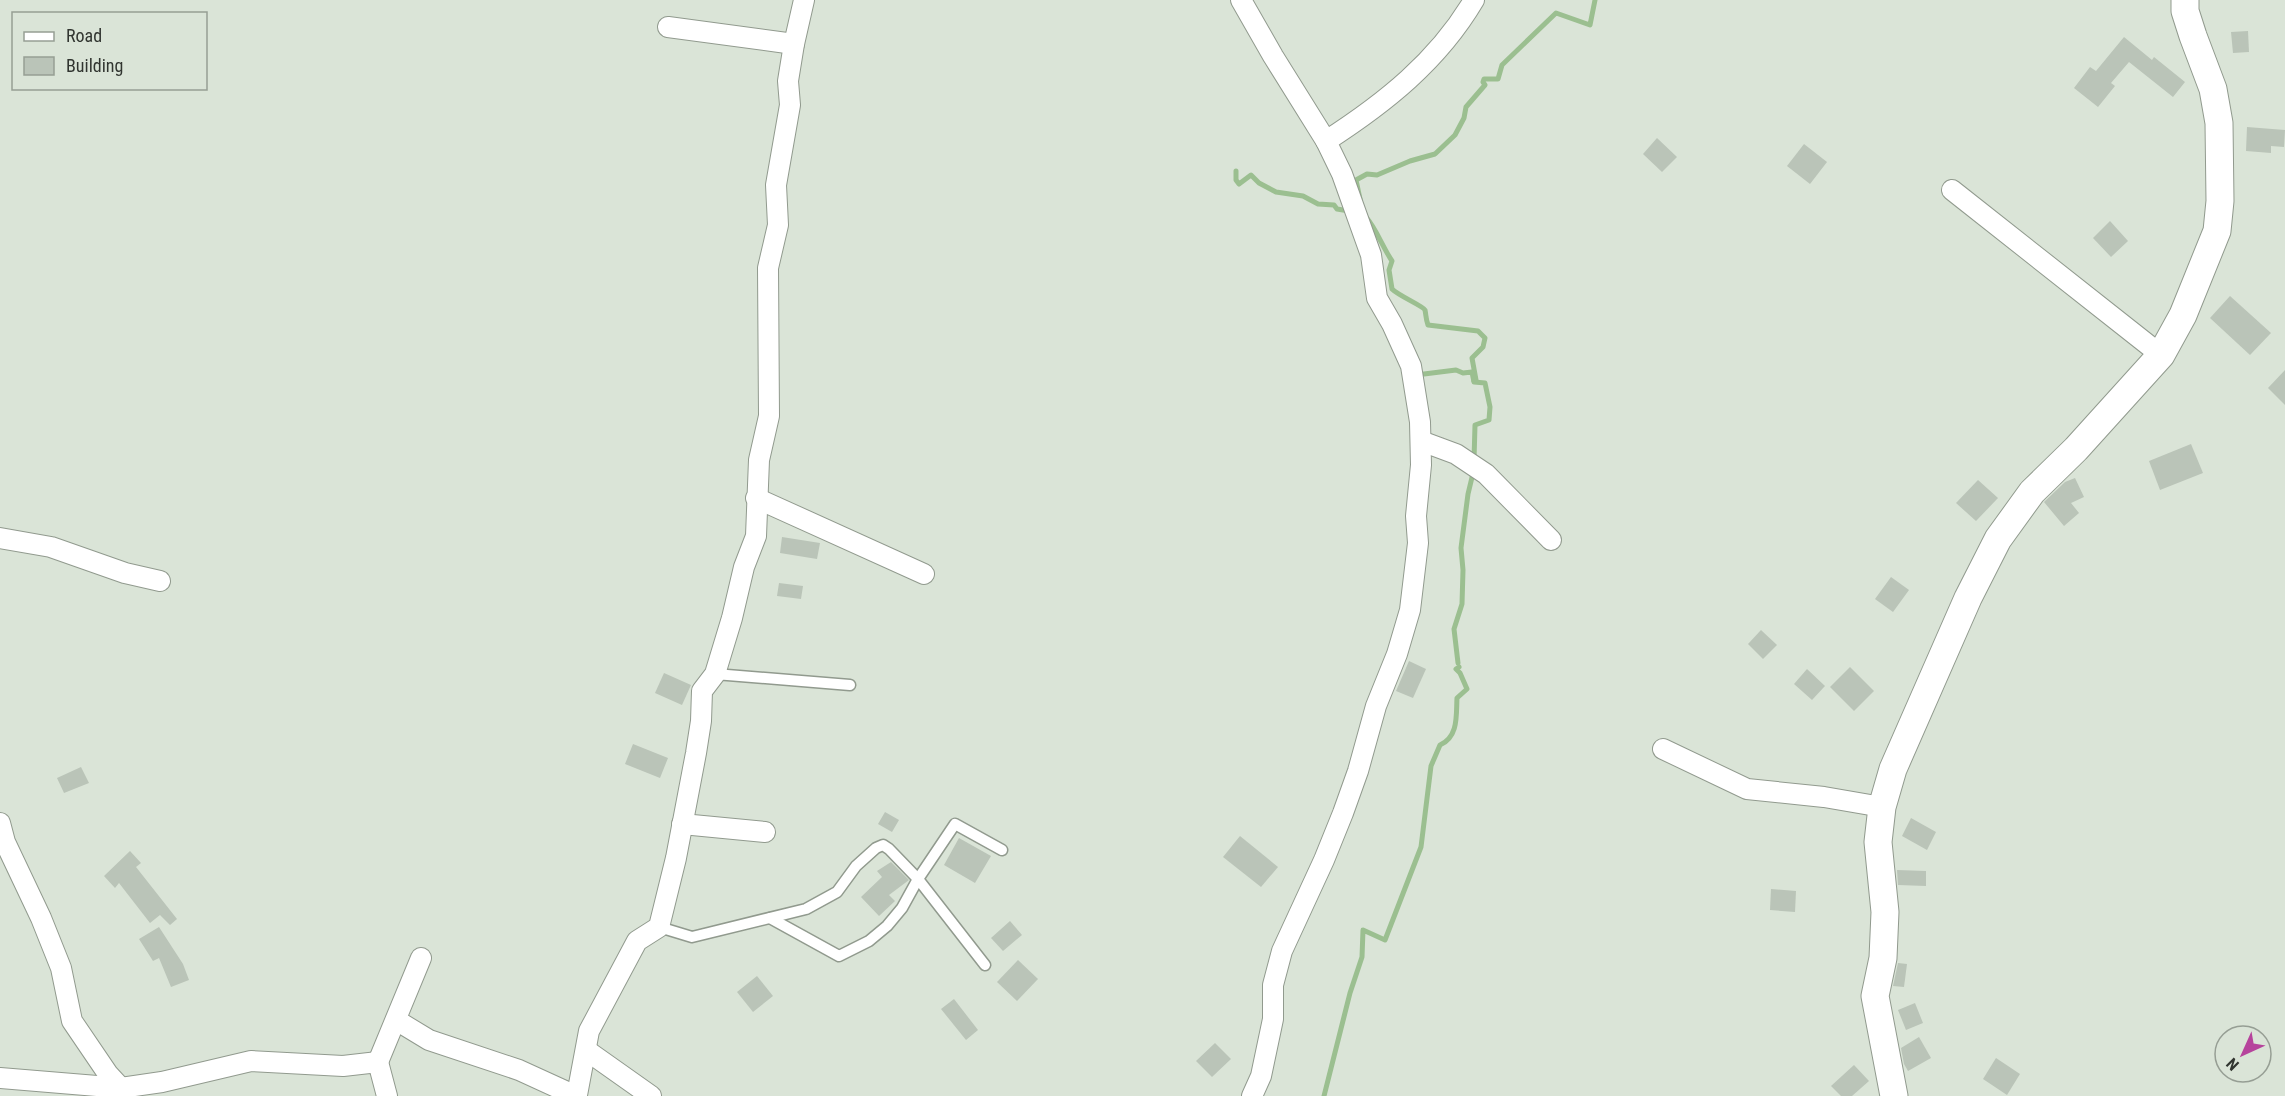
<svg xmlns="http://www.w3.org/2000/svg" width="2285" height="1096" font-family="'Roboto Condensed',sans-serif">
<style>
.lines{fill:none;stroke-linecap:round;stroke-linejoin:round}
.stream{stroke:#9bbf90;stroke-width:5}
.building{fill:#bac4b8}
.lane-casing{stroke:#919a8e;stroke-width:13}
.street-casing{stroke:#919a8e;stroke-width:22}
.secondary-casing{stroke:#919a8e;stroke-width:29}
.lane{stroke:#fff;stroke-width:10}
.street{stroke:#fff;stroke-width:20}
.secondary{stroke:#fff;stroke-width:27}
</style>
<rect width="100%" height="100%" fill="#dae4d7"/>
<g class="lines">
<g class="stream">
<path d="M1236 171V180L1239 184 1251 175 1259 183 1276 192 1303 196 1318 204 1334 205 1337 209 1349 211"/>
<path d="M1360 199 1356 180 1367 174 1377 175 1410 161 1435 154 1455 135 1464 118 1466 107 1485 85 1483 82 1484 79H1498L1502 65 1556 13 1590 25 1595 0"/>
<path d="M1365 216C1376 228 1382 246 1392 261L1389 270 1392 289C1399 296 1423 306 1425 310 1426 315 1426 320 1428 325L1478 331 1485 338 1483 347 1472 358 1476 380 1474 381"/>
<path d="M1424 374 1456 370 1463 373 1472 372 1474 382 1485 383 1490 407 1489 420 1475 425 1474 460"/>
<path d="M1458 663 1454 629 1462 604 1463 570 1461 548 1468 494 1474 469"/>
<path d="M1324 1096 1350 993 1362 957 1363 930 1385 940 1421 847 1431 766 1440 745C1459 737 1456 714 1457 698L1467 689 1460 673 1456 669 1459 667"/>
</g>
</g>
<g class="building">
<path d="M2248 31 2249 52 2233 53 2231 32Z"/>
<path d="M2124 37 2152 60 2154 57 2185 82 2173 97 2129 62 2111 83 2115 86 2098 107 2074 88 2090 67 2096 71Z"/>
<path d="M2247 127 2285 130 2284 147 2271 146V153L2246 151Z"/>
<path d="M1657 138 1677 157 1662 172 1643 154Z"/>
<path d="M1804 144 1827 162 1810 184 1787 166Z"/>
<path d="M2110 221 2128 241 2111 257 2093 238Z"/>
<path d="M2230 296 2271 333 2250 355 2210 318Z"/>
<path d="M2285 370V405L2268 388Z"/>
<path d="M2191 444 2203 473 2160 490 2149 461Z"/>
<path d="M2075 478 2084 497 2071 503 2079 513 2064 526 2044 502 2065 482Z"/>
<path d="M1978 480 1998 498 1976 521 1956 503Z"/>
<path d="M782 537 820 543 817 559 780 553Z"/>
<path d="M1891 577 1909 590 1893 612 1875 599Z"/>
<path d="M779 583 803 586 801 599 777 596Z"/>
<path d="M1761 630 1777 645 1763 659 1748 644Z"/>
<path d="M1409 661 1426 669 1413 698 1396 691Z"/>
<path d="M1850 667 1874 691 1854 711 1830 687Z"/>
<path d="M1807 669 1825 686 1812 700 1794 684Z"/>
<path d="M664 673 691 685 682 705 655 693Z"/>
<path d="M633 744 668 758 660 778 625 764Z"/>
<path d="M81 767 89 783 64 793 57 778Z"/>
<path d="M885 812 899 820 892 832 878 824Z"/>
<path d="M1911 818 1936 832 1927 850 1902 836Z"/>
<path d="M1240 836 1278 867 1261 887 1223 857Z"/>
<path d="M959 838 991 856 975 883 944 865Z"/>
<path d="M130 851 141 863 136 867 177 919 170 925 160 915 150 923 119 883 115 888 104 876Z"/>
<path d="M891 862 909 880 889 895 895 901 879 916 861 897 882 877 877 871Z"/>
<path d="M1897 870 1926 871V886L1898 885Z"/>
<path d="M1771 889 1796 891 1795 912 1770 910Z"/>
<path d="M1010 921 1022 935 1003 951 991 938Z"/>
<path d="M159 927 183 964 189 980 171 987 159 958 153 961 139 939Z"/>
<path d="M1018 960 1038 979 1017 1001 997 982Z"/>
<path d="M1898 963 1907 964 1904 987 1893 986Z"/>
<path d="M757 976 773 996 753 1012 737 992Z"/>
<path d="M954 999 978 1030 966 1040 941 1009Z"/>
<path d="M1915 1003 1923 1023 1906 1030 1898 1010Z"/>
<path d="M1919 1037 1931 1058 1908 1071 1904 1064 1901 1048Z"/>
<path d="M1215 1043 1231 1059 1212 1077 1196 1061Z"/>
<path d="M1996 1058 2020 1074 2007 1095 1983 1079Z"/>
<path d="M1854 1065 1869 1081 1852 1096H1841L1831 1086Z"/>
</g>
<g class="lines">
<defs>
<g id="lane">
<path d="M715 674 850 685"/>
<path d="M770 918 839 956 869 941 887 926 902 908 918 879 955 824 1002 850"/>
<path d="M659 927 692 937 806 909 837 892 856 866 876 848 883 845 889 849 918 879 985 965"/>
</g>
<g id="street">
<path d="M1241 0 1273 56 1326 141 1342 174 1371 255 1377 298 1392 324 1411 366 1420 422 1421 465 1416 516 1418 543 1410 610 1397 654 1376 706 1358 771 1343 813 1324 860 1282 951 1273 985V1019L1261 1076 1252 1096"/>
<path d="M668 27 794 44"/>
<path d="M1326 141C1385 103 1438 61 1474 0"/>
<path d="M1952 190 2161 355"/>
<path d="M1421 441 1456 454 1486 474 1551 540"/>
<path d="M756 498 924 574"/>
<path d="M0 538 51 547 125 573 160 581"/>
<path d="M1663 749 1747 789 1824 797 1882 807"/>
<path d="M0 823 5 842 41 918 61 968 72 1021 108 1074 121 1088"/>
<path d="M682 824 765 832"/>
<path d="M396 1020 429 1040 519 1070 576 1096"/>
<path d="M586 1050 651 1096"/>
<path d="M378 1062 421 958"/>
<path d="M0 1078 121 1088 162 1082 251 1061 343 1066 378 1062 387 1096"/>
<path d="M577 1095 589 1031 637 941 659 927 676 858 696 753 701 721 702 691 715 674 732 618 744 567 756 536 759 460 769 416 768 268 778 225 776 185 790 105 788 81 794 44 804 0"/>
</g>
<path id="secondary" d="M1894 1096 1875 996 1883 958 1885 912 1878 842 1882 807 1893 769 1968 598 1998 539 2032 492 2076 449 2161 355 2183 315 2217 231 2220 201 2219 123 2213 89 2193 36 2185 11V0"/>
</defs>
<use href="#lane" class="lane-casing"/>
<use href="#street" class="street-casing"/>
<use href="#secondary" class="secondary-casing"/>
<use href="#lane" class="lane"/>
<use href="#street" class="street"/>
<use href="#secondary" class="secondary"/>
</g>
<rect x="12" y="12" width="195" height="78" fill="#dae4d7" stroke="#969e94" stroke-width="1.5"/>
<rect x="24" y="32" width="30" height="9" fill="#ffffff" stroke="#969e94" stroke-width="1.5"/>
<text x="66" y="42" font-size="18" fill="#313530">Road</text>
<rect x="24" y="57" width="30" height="18" fill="#bac4b8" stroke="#969e94" stroke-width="1.5"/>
<text x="66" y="72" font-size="18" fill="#313530">Building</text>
<g transform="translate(2243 1054) rotate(225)"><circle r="28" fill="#dae4d7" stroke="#969e94" stroke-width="1.5"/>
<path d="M0-4.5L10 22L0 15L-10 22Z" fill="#b6439c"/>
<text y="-9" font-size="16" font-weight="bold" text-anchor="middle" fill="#313530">N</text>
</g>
</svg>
